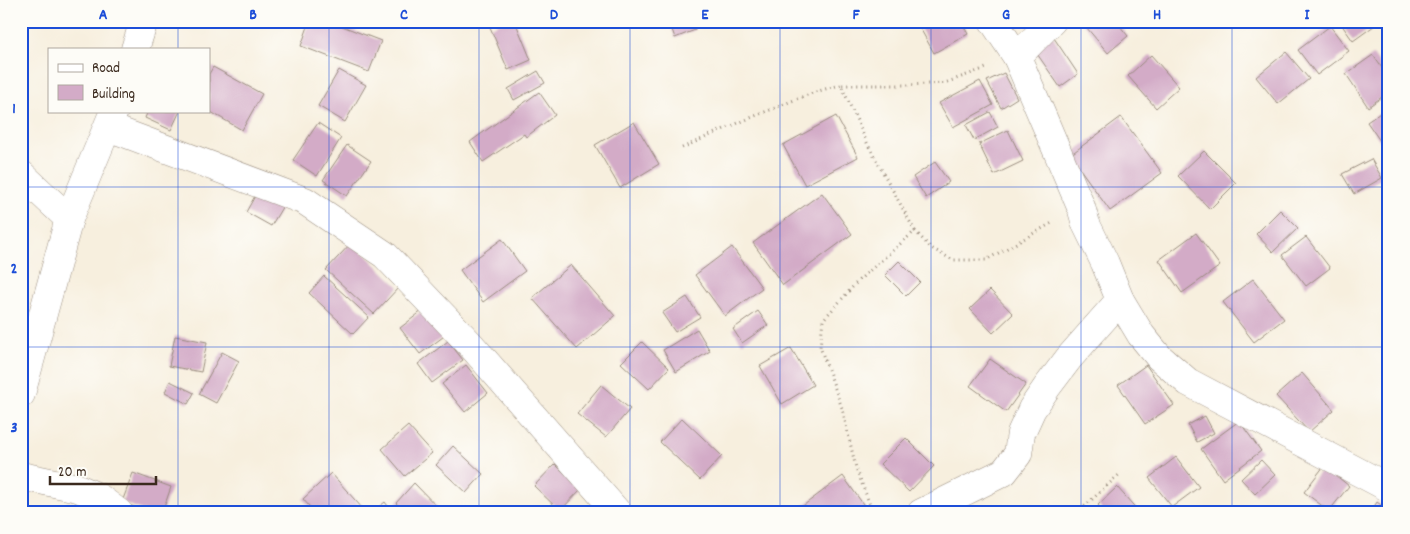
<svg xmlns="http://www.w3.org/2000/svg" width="1410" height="534" font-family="Dekko,sans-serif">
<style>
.building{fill:#d3abc7}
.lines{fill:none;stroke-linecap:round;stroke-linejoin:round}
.minor-casing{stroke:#998c7e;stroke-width:29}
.path{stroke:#998c7e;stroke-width:3;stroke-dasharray:1 4;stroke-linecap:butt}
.minor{stroke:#fff;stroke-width:28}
.grid{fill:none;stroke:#1d4ed8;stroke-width:1;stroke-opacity:0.55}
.neatline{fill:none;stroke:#1d4ed8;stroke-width:2}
.grid-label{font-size:16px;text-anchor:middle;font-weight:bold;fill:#1d4ed8}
</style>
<rect width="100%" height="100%" fill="#fdfcf7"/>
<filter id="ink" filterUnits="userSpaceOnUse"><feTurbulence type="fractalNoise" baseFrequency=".02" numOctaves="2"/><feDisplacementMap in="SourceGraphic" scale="10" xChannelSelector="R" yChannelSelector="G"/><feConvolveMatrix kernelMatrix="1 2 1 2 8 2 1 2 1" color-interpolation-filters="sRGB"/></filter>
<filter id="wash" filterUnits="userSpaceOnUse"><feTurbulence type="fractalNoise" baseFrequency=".0096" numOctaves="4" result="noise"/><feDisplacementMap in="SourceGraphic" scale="20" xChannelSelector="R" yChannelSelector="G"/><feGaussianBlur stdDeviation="1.12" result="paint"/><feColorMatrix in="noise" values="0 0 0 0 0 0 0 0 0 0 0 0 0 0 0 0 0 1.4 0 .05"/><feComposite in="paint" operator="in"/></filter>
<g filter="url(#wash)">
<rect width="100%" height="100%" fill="#f7efde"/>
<g id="blocks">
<g class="building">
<path d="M310 21H329L381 41 369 72 301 46Z"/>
<path d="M505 21H515L531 60 508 70 490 27Z"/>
<path d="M669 21H692L695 30 675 38Z"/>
<path d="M916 21H961L968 34 934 53Z"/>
<path d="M1081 21H1116L1128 36 1108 53Z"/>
<path d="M1339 21H1376L1378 23 1353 41Z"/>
<path d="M1330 26 1349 51 1317 75 1298 50Z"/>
<path d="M1052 35 1078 74 1060 87 1033 48Z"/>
<path d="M1286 52 1309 79 1278 104 1256 77Z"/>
<path d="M1151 55 1179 87 1156 108 1128 76Z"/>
<path d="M1373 55 1389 78V92L1368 107 1346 74Z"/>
<path d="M213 67 262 94 242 130 209 111V74Z"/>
<path d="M339 70 366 85 345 122 318 106Z"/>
<path d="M538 71 545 83 514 100 508 89Z"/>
<path d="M1004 73 1017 98 1001 108 987 81Z"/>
<path d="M980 81 993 105 953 127 939 103Z"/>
<path d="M539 92 555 115 526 137 524 134 483 162 470 142Z"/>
<path d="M1389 107V154L1367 122Z"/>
<path d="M148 111H180L171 130 145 118Z"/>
<path d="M990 112 998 127 974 140 966 125Z"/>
<path d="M836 116 858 157 805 185 783 145Z"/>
<path d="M1121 117 1162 173 1110 211 1070 155Z"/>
<path d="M634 122 659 164 620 188 595 145Z"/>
<path d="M318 123 341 138 317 176 293 160Z"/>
<path d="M1008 130 1023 161 994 175 979 144Z"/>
<path d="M347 145 371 161 347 196 323 180Z"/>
<path d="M1204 151 1236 183 1210 209 1178 176Z"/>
<path d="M1371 159 1382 178 1354 194 1342 174Z"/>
<path d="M935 162 949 182 926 198 913 177Z"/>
<path d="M259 189 284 204 271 226 246 212Z"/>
<path d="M822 193 852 234 783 285 753 243Z"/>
<path d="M1280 210 1298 228 1273 252 1256 234Z"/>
<path d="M1196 233 1220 266 1182 293 1159 260Z"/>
<path d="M1306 237 1330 268 1306 286 1282 255Z"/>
<path d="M502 239 525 271 483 302 460 270Z"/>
<path d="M352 242 399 287 374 314 326 270Z"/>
<path d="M732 247 762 288 725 316 695 275Z"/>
<path d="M899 261 920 282 906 296 885 275Z"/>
<path d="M571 265 615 316 577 349 532 298Z"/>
<path d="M324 276 369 317 353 334 309 293Z"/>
<path d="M1253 279 1284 319 1254 342 1223 302Z"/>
<path d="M990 290 1013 314 993 333 970 309Z"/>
<path d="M687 297 700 317 675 332 662 313Z"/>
<path d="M427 307 447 334 420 354 400 328Z"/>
<path d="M758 311 768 325 742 343 733 329Z"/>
<path d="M697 329 710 351 676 372 663 350Z"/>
<path d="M175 336 207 342 201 372 169 366Z"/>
<path d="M448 341 463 360 432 383 418 364Z"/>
<path d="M642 342 669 368 649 389 621 363Z"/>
<path d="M791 348 813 385 782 404 760 366Z"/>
<path d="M222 352 239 361 216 403 199 394Z"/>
<path d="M990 359 1026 384 1006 412 970 386Z"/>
<path d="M466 365 488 393 465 412 442 384Z"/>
<path d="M1146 365 1174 405 1145 424 1118 385Z"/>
<path d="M1302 373 1334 410 1309 432 1276 396Z"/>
<path d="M170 381 194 393 188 404 165 392Z"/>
<path d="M601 385 630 409 606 437 577 414Z"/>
<path d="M1205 416 1214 433 1197 442 1188 425Z"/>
<path d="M682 418 722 456 700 480 660 442Z"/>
<path d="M1239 421 1261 451 1223 480 1201 449Z"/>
<path d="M408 426 432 453 405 476 382 449Z"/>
<path d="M906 438 934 466 909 492 880 464Z"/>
<path d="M453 446 483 474 466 493 436 465Z"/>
<path d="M1176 457 1199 487 1172 507 1149 478Z"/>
<path d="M1261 460 1275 475 1255 494 1241 479Z"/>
<path d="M555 464 581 489 560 511 534 486Z"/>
<path d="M1324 466 1349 486 1329 511 1304 492Z"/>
<path d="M133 473 171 487 162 513H149L122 502Z"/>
<path d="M331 473 363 509 358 513H315L303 499Z"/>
<path d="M843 476 868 511 865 513H803L800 508Z"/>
<path d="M414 483 443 513H406L396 503Z"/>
<path d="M1117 487 1140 513H1105L1098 505Z"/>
<path d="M385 502 393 513H371Z"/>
<path d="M1377 502 1389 511V513H1370Z"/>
</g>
</g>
</g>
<g filter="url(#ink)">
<use href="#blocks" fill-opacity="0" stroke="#998c7e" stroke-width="1"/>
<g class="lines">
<defs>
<g id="minor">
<path d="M993 21 1017 57"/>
<path d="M1052 21 1017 57 1081 207 1086 224 1105 263 1120 300 1141 335 1159 357 1188 382 1389 488"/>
<path d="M135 49 144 21"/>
<path d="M108 127 305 201 385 255 470 344 618 513"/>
<path d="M21 174 69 219"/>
<path d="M21 394 69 219 114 111"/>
<path d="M21 476 78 488 98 497 119 513"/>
<path d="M921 513 1004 472 1018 454 1021 433 1032 409 1047 387 1069 358 1120 300"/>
</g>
</defs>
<use href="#minor" class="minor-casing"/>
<g class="path">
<path d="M682 148C713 134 744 120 775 108 796 99 818 90 841 85"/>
<path d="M915 231 931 248 953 260H986L1052 223"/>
<path d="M873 513 856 468 842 408 820 347 823 320 859 280 915 231 868 145 841 85H907L945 83 986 68"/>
<path d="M1077 513 1121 473"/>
</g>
<use href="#minor" class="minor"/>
</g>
</g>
<path class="grid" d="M178 21V49M329 21V513M479 21V513M630 21V513M780 21V513M931 21V513M1081 21V513M1232 21V513M178 111V513M21 187H1389M21 347H1389"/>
<rect width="1410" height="534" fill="none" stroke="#fdfcf7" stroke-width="55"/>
<rect x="48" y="48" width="162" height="65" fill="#fdfcf7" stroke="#afa8a0"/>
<rect x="58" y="64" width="25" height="8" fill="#ffffff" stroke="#afa8a0"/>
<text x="92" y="72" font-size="15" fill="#3b2a1e">Road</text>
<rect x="58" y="85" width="25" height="15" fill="#d3abc7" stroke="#afa8a0"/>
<text x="92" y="98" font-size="15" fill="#3b2a1e">Building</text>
<path d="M50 476v8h106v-8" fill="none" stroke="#3b2a1e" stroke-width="2.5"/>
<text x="58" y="476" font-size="15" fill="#3b2a1e" stroke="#fdfcf7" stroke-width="4" paint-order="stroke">20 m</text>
<rect x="28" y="28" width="1354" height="478" class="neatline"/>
<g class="grid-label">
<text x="103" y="19">A</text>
<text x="253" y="19">B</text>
<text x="404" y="19">C</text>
<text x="554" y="19">D</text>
<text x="705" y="19">E</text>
<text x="856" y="19">F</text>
<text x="1006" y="19">G</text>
<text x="1157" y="19">H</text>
<text x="1307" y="19">I</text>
<text x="14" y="113">1</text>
<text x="14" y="273">2</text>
<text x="14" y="432">3</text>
</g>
</svg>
